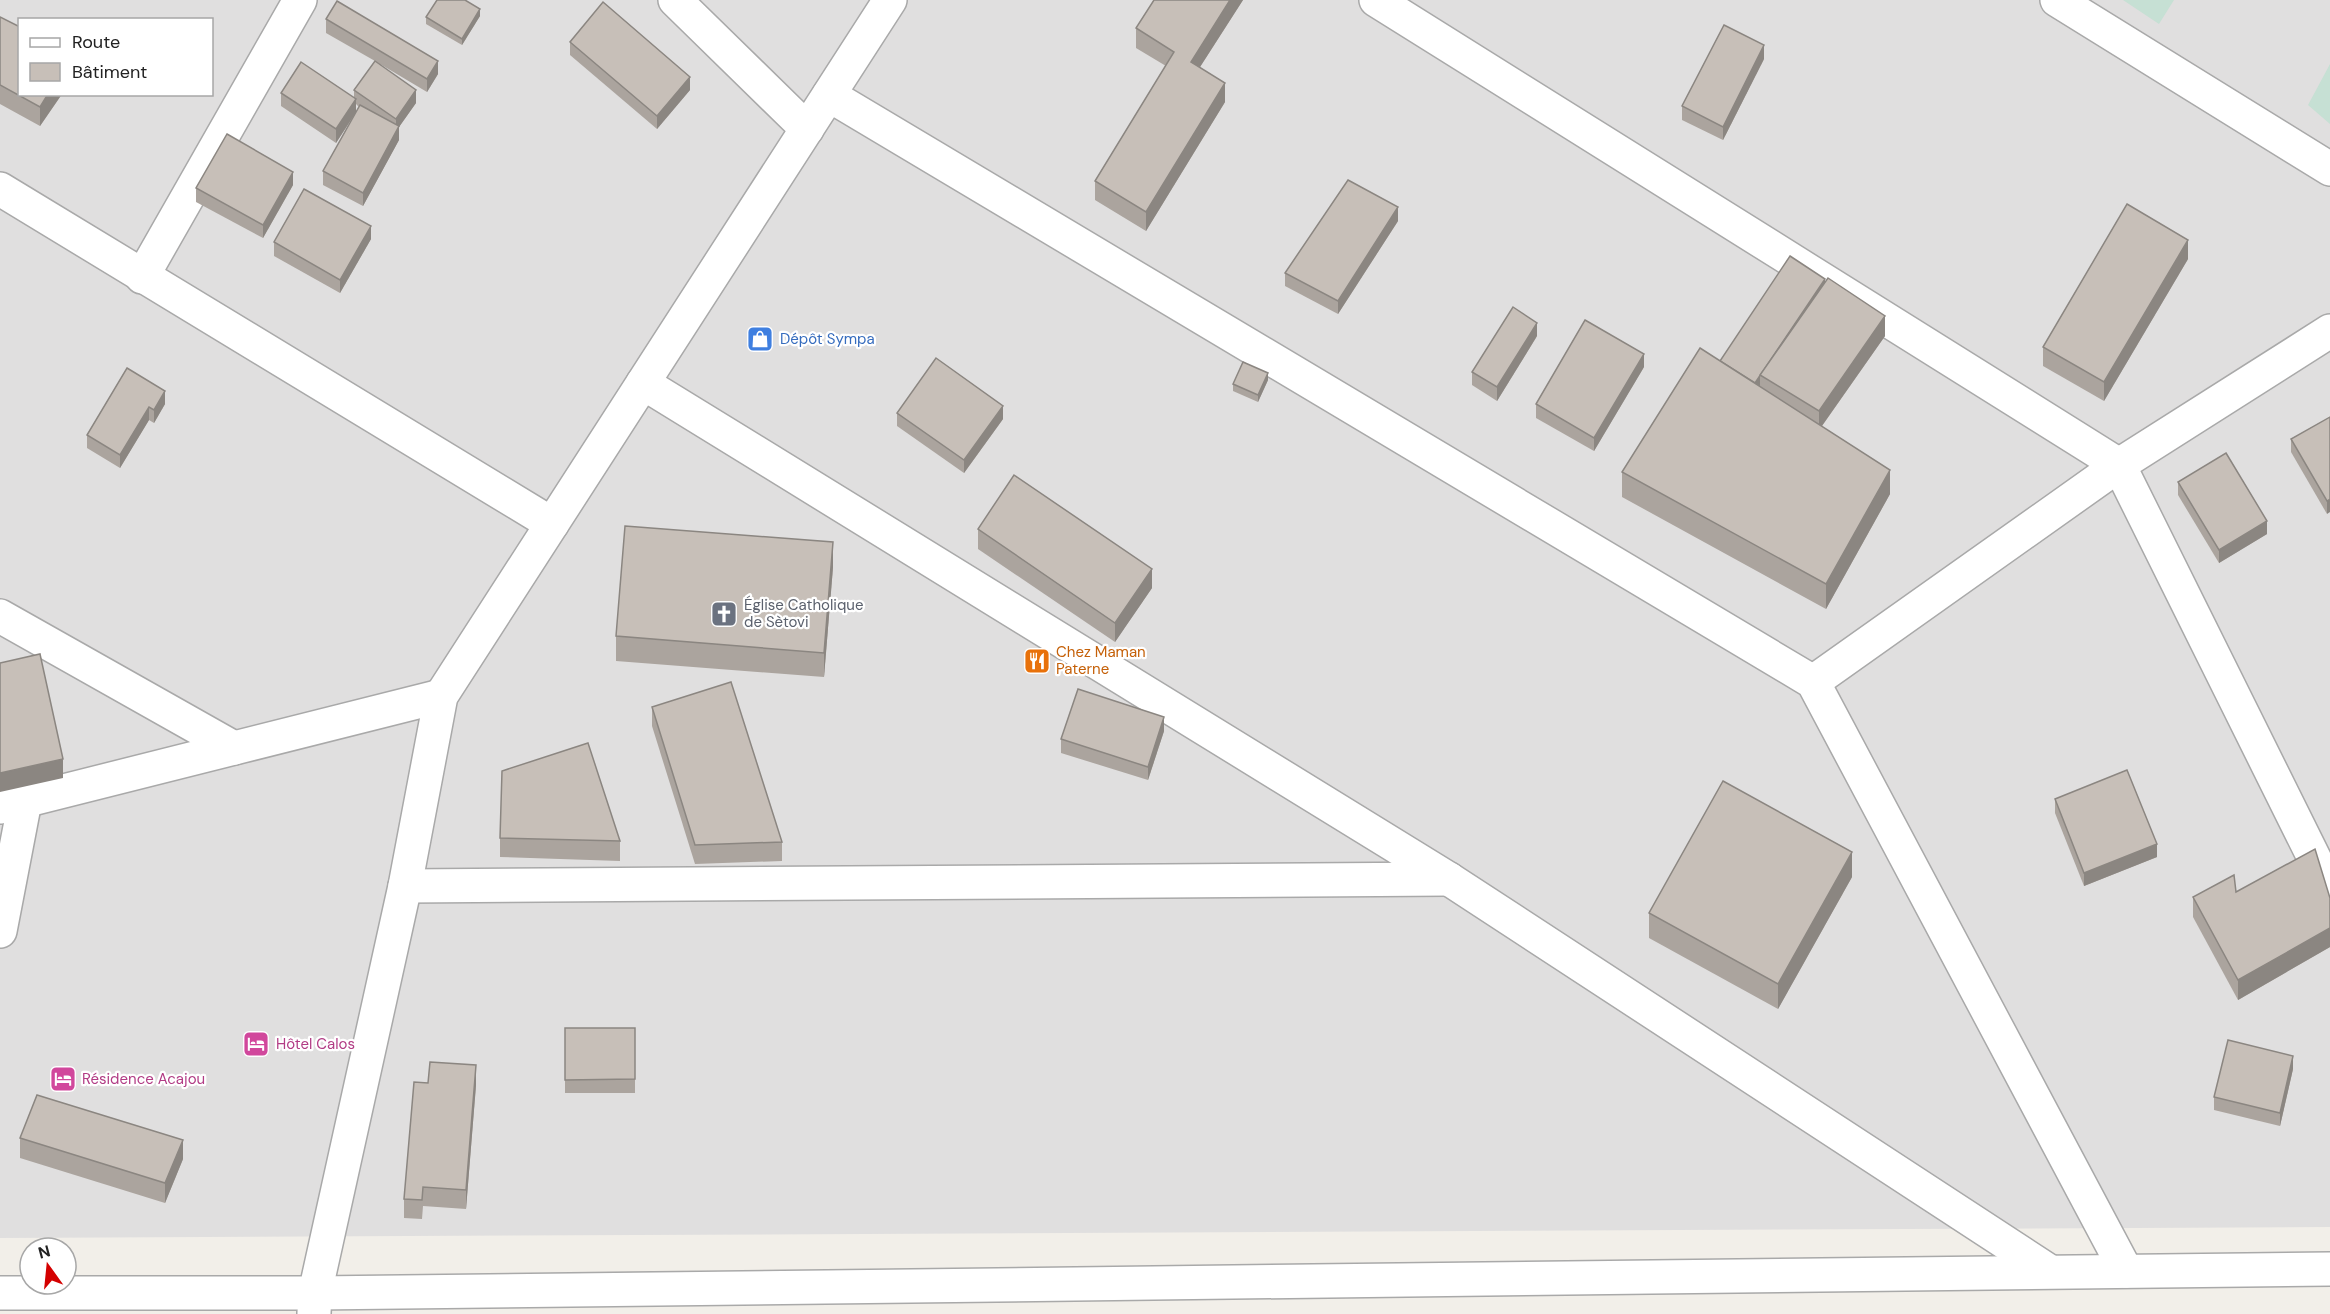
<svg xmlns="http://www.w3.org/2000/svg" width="2330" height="1314" font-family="'DM Sans',sans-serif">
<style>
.residential{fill:#e0dfdf;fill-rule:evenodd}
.wetland{fill:#c6e0d4}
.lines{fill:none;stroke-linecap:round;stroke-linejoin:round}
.minor-casing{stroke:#a9a9a9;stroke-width:36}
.minor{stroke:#fff;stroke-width:33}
.wall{fill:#aba49e;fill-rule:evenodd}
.shaded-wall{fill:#8b8681}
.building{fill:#c7bfb8;stroke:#8b8681;stroke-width:1.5}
.labels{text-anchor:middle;stroke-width:4.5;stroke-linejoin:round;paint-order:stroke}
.shop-label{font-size:15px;fill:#366cbe;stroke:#fff;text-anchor:start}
.worship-label{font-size:15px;fill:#5b616d;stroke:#fff;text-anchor:start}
.food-label{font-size:15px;fill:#c56008;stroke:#fff;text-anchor:start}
.hotel-label{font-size:15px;fill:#b23c85;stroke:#fff;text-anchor:start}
</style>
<rect width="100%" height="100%" fill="#f2efe9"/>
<path class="residential" d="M0 0H2330V1227L0 1238ZM20 20H212V94H20Z"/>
<g class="wetland">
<path d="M2123 0H2174L2159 24Z"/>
<path d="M2330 64V124L2308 105Z"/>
</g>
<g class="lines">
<defs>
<g id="minor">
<path d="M675 0 807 129"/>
<path d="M1376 0 2119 465 2330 890"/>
<path d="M2057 0 2330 169"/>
<path d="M829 95 1813 682 2126 1271"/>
<path d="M0 189 552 524"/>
<path d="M142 277 300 0"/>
<path d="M643 383 1449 879 2049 1271"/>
<path d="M0 616 234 748"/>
<path d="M1813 682 2119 465 2330 331"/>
<path d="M0 807 441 696"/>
<path d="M405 886 1449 879"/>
<path d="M0 931 25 801"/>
<path d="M0 1293H315L2330 1269"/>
<path d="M314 1313 315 1293 405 886 441 696 890 0"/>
</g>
</defs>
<use href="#minor" class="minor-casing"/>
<use href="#minor" class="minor"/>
</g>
<g class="wall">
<path d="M1154 0H1243L1200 67 1225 102 1146 231 1095 200V181L1166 66 1136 48V28Z"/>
<path d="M480 16 462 45 426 24V17Z"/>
<path d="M0 17 20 94H62L40 126 0 104Z"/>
<path d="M326 19 438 74 427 92 380 64 416 103 399 127V140L363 206 323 185V171L355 114 336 143 281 106V93L354 98V90L375 61 326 33ZM356 104 359 107 356 112Z"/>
<path d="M570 42 690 90 657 129 570 55Z"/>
<path d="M1764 59 1723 140 1682 120V106Z"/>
<path d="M293 185 263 238 196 202V188Z"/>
<path d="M1398 221 1338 314 1285 286V273Z"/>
<path d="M371 239 340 293 274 256V242Z"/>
<path d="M2188 259 2104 401 2043 366V347Z"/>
<path d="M1825 282 1885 336 1822 426 1890 494 1826 609 1622 497V472L1720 361Z"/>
<path d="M1537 336 1497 401 1472 385V372Z"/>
<path d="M1644 367 1594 451 1536 418V404Z"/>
<path d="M127 368 165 404 154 423 149 420 120 468 87 448V435Z"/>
<path d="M1268 380 1258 402 1233 391V384Z"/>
<path d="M897 413 1003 419 964 473 897 426Z"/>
<path d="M2330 417 2327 514 2291 452V439Z"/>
<path d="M2178 482 2267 534 2219 563 2178 495Z"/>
<path d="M978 529 1152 588 1115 642 978 549Z"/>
<path d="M833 567 824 677 616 661V636Z"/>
<path d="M652 707 782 842V861L695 864 652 726Z"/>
<path d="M1164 731 1148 780 1061 753V739Z"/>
<path d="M2055 799 2157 857 2084 886 2055 813Z"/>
<path d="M500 838 620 841V861L500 857Z"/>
<path d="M1852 877 1778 1009 1649 938V913Z"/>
<path d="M2236 892 2330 898V947L2238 1000 2193 917V897Z"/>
<rect x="565" y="1028" width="70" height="65"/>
<path d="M2293 1069 2280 1126 2214 1110V1097Z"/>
<path d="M476 1085 466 1209 423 1206 422 1219 404 1218V1199Z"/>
<path d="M20 1138 183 1159 165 1203 20 1158Z"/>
</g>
<g class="shaded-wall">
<path d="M1230 0H1243L1191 81V62Z"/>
<path d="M480 9V16L462 45V39Z"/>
<path d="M1764 45V59L1723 140V127Z"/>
<path d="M438 61V74L427 92V79Z"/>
<path d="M690 77V90L657 129V116Z"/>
<path d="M1225 83V102L1146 231V212Z"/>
<path d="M416 90V103L399 127V140L363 206V193L396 132V119Z"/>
<path d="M48 94H62L40 126V107Z"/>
<path d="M356 99V112L336 143V129Z"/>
<path d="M293 172V185L263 238V225Z"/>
<path d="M1398 207V221L1338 314V301Z"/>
<path d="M371 226V239L340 293V280Z"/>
<path d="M2188 240V259L2104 401V382Z"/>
<path d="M1825 279V292L1761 375Z"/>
<path d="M1885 316V336L1819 430V411Z"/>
<path d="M1537 323V336L1497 401V387Z"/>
<path d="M1644 354V367L1594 451V438Z"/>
<path d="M1268 373V380L1258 402V395Z"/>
<path d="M1760 375V389L1752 388Z"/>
<path d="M165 391V404L154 423V410Z"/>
<path d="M1003 406V419L964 473V460Z"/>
<path d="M149 407V420L120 468V455Z"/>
<path d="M1890 470V494L1826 609V584Z"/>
<path d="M2330 499V512L2327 514V501Z"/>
<path d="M2267 521V534L2219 563V550Z"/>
<path d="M833 542V567L824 677V653Z"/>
<path d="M1152 569V588L1115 642V623Z"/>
<path d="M1164 717V731L1148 780V767Z"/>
<path d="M63 759V778L0 792V773Z"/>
<path d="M2157 844V857L2084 886V873Z"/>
<path d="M1852 852V877L1778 1009V984Z"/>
<path d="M2330 928V947L2238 1000V980Z"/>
<path d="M2293 1056V1069L2280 1126V1113Z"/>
<path d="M476 1065V1085L466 1209V1190Z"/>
<path d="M183 1140V1159L165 1203V1183Z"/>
</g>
<g class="building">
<path d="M437 0H465L480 9 462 39 426 17Z"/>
<path d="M1154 0H1230L1191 62 1225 83 1146 212 1095 181 1174 52 1136 28Z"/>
<path d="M337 1 438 61 427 79 326 19Z"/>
<path d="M603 2 690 77 657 116 570 42Z"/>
<path d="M0 17 20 27V94H48L40 107 0 85Z"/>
<path d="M1724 25 1764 45 1723 127 1682 106Z"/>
<path d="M375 61 416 90 396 119 354 90Z"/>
<path d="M301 62 356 99 336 129 281 93Z"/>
<path d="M360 105 399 126 363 193 323 171Z"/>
<path d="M227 134 293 172 263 225 196 188Z"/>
<path d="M1348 180 1398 207 1338 301 1285 273Z"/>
<path d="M304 189 371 226 340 280 274 242Z"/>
<path d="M2127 204 2188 240 2104 382 2043 347Z"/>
<path d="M1790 256 1825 279 1755 383 1720 361Z"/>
<path d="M1828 278 1885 316 1819 411 1760 375Z"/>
<path d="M1513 307 1537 323 1497 387 1472 372Z"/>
<path d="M1585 320 1644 354 1594 438 1536 404Z"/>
<path d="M1700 348 1890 470 1826 584 1622 472Z"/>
<path d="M936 358 1003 406 964 460 897 413Z"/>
<path d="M1243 362 1268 373 1258 395 1233 384Z"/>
<path d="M127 368 165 391 154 410 149 407 120 455 87 435Z"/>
<path d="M2330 417V499L2327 501 2291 439Z"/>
<path d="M2226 453 2267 521 2219 550 2178 482Z"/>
<path d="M1014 475 1152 569 1115 623 978 529Z"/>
<path d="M625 526 833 542 824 653 616 636Z"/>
<path d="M40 654 63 759 0 773V663Z"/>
<path d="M731 682 782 842 695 845 652 707Z"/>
<path d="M1078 689 1164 717 1148 767 1061 739Z"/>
<path d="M588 743 620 841 500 838 502 771Z"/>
<path d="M2127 770 2157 844 2084 873 2055 799Z"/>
<path d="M1723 781 1852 852 1778 984 1649 913Z"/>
<path d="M2315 849 2330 898V928L2238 980 2193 897 2234 875 2236 892Z"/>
<path d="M565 1028H635V1079L565 1080Z"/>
<path d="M2228 1040 2293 1056 2280 1113 2214 1097Z"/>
<path d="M430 1062 476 1065 466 1190 423 1187 422 1200 404 1199 414 1082 428 1083Z"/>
<path d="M37 1095 183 1140 165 1183 20 1138Z"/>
</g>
<defs>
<symbol id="shop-square" viewBox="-11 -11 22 22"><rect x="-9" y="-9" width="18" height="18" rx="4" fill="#3f7fe0" stroke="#fff"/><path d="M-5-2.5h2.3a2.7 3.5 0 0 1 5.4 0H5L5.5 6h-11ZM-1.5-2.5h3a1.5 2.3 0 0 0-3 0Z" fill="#fff"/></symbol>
<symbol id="church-square" viewBox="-11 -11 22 22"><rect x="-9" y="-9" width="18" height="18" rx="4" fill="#6b7280" stroke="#fff"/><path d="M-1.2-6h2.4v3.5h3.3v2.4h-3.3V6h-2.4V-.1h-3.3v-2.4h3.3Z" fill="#fff"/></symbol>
<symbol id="restaurant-square" viewBox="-11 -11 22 22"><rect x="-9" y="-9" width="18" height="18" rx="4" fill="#e8710a" stroke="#fff"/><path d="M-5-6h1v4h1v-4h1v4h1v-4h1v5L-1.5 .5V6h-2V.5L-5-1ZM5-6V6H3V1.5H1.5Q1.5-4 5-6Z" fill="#fff"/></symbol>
<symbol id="hotel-square" viewBox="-11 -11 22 22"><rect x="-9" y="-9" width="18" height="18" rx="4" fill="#d1479c" stroke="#fff"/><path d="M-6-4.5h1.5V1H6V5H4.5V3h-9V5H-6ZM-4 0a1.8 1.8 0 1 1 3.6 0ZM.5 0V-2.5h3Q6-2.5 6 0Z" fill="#fff"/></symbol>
</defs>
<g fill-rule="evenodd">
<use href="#shop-square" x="745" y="324" width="30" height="30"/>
<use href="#church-square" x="709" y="599" width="30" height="30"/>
<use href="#restaurant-square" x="1022" y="646" width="30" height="30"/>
<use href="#hotel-square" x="241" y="1029" width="30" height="30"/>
<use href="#hotel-square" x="48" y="1064" width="30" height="30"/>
</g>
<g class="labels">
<g class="shop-label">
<text x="780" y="344">Dépôt Sympa</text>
</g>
<g class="worship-label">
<text x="744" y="610">Église Catholique<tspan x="744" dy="17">de Sètovi</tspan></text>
</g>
<g class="food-label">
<text x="1056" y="657">Chez Maman<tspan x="1056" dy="17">Paterne</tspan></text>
</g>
<g class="hotel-label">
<text x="276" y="1049">Hôtel Calos</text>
<text x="82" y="1084">Résidence Acajou</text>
</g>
</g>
<rect x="18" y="18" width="195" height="78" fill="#ffffff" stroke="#a7a7a7" stroke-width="1.5"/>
<rect x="30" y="38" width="30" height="9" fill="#ffffff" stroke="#a7a7a7" stroke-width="1.5"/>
<text x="72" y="48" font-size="18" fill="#222222">Route</text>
<rect x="30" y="63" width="30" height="18" fill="#c7bfb8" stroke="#a7a7a7" stroke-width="1.5"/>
<text x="72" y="78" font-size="18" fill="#222222">Bâtiment</text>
<g transform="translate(48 1266) rotate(345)"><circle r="28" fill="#ffffff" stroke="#a7a7a7" stroke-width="1.5"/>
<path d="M0-4.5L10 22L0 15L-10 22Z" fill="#d40000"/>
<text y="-9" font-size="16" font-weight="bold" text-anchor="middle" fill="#222222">N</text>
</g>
</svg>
